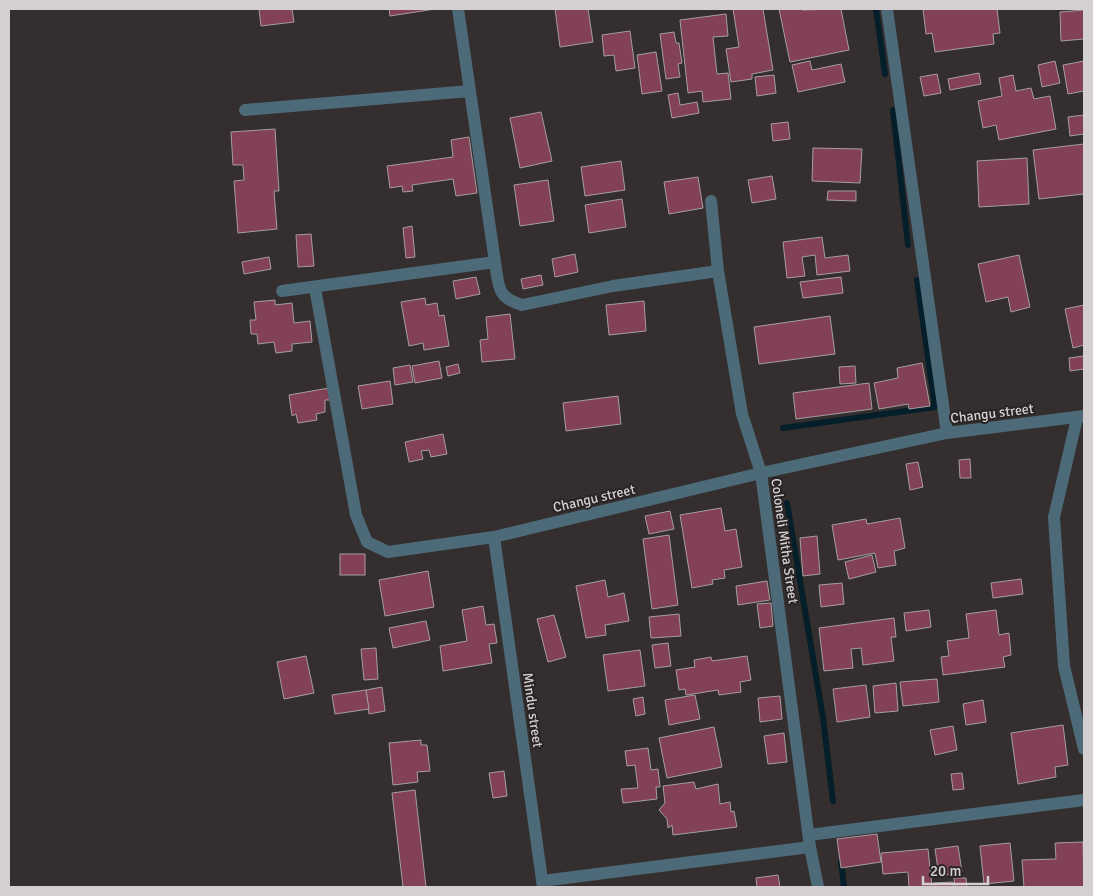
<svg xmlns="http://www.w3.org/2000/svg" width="1093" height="896" font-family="Signika,sans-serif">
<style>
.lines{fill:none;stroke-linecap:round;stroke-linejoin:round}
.stream{stroke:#051f2a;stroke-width:6}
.building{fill:#834156;stroke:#a69ea0}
.minor{stroke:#4c6a78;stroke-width:12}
.labels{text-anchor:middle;stroke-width:4;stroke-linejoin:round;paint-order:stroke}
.street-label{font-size:14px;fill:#d4d0d1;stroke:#2a2425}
</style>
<rect width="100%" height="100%" fill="#342e2f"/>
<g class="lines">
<g class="stream">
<path d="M876 9 885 74"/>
<path d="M893 110 908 245"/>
<path d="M783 428 935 407 917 280"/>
<path d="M787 503 823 718 833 801"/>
<path d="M841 861 844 887"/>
</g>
</g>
<g class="building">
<path d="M259 9H292L294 22 261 26Z"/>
<path d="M389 9H435L390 16Z"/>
<path d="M555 9H588L593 42 560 47Z"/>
<path d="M733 9H763L773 70 752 74V79L731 82 726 49 739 47Z"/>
<path d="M779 9H801L802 10 841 9 849 50 790 62Z"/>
<path d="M923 9H997L1000 33 993 34 994 44 935 52 932 33 926 34Z"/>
<path d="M1084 10V39L1061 41 1060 12Z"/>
<path d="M726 14 728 36 713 37 717 74 728 73 731 99 703 102 702 91 688 93 680 20Z"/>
<path d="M630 31 635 68 616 71 614 55 604 56 602 35Z"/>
<path d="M674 32 676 43H679L682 63 678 64 680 77 666 79 660 34Z"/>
<path d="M656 52 662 91 642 94 637 55Z"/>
<path d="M810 61 812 70 841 64 845 82 798 92 792 65Z"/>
<path d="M1055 61 1060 83 1042 87 1038 65Z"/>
<path d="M1084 61V91L1068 94 1063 65Z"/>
<path d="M979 73 981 84 950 90 948 79Z"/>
<path d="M937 74 941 93 924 96 920 77Z"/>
<path d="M774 75 776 93 757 96 755 77Z"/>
<path d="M1013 75 1016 91 1031 88 1034 99 1050 96 1056 129 999 140 996 125 983 128 978 101 1002 96 999 78Z"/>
<path d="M678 93 680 105 697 102 699 113 672 118 668 95Z"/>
<path d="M541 112 552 161 520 168 510 118Z"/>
<path d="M1084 115V134L1070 136 1068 117Z"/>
<path d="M788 122 790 139 773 141 771 124Z"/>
<path d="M275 129 279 191H274L277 229 238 233 234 181 244 180 243 165H233L231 132Z"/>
<path d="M469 137 477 193 456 196 453 179 412 185 413 191 403 192 402 186 390 188 387 166 453 157 451 140Z"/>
<path d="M1084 144V194L1039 199 1033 150Z"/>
<path d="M813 148 862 149 860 183 812 181Z"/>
<path d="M1027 158 1029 204 979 207 977 161Z"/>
<path d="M621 161 625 190 585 196 581 167Z"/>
<path d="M772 176 776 199 752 203 748 180Z"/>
<path d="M698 177 703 208 669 214 664 182Z"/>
<path d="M548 180 554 221 520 226 514 185Z"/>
<path d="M828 191H856V201L827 200Z"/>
<path d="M622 199 626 227 589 233 585 205Z"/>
<path d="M412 226 415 257 406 258 403 228Z"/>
<path d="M311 234 314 266 298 267 296 235Z"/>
<path d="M822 237 825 258 848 255 850 271 817 275 815 255 802 257 805 276 787 278 783 242Z"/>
<path d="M575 254 578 272 555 277 552 259Z"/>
<path d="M1019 255 1030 307 1011 312 1008 297 986 302 978 264Z"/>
<path d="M269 257 271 269 244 274 242 262Z"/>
<path d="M541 275 543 285 523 289 521 279Z"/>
<path d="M476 277 480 294 456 299 453 281Z"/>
<path d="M841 277 843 293 803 298 800 282Z"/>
<path d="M425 298 426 305 437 303 439 316 444 315 449 346 424 350 423 343 409 346 401 302Z"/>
<path d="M275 300V305L292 303 294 323 310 321 312 342 292 344V351L276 353 274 342 258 344 257 334H251L250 320H256L254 302Z"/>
<path d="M644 301 646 331 609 335 606 305Z"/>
<path d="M1084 305V345L1073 348 1065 309Z"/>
<path d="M510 314 515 359 482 362 480 340 488 339 486 317Z"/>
<path d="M830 316 835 354 759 364 754 327Z"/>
<path d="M1084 356V369L1070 371 1069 358Z"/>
<path d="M439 361 442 378 415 383 412 366Z"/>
<path d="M922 363 930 406 909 409 908 404 879 409 874 383 898 378 897 368Z"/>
<path d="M458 364 460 373 448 376 446 367Z"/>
<path d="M410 365 413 382 395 385 393 368Z"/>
<path d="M855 366 856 383 840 384 839 367Z"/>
<path d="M390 381 393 404 362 409 358 386Z"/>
<path d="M869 383 872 409 796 419 793 393Z"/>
<path d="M329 388 330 400H325V412L316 414 317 420 298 423 296 414 292 416 289 395Z"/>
<path d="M618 396 621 424 566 431 563 403Z"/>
<path d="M443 434 447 454 431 457 429 450 421 451 423 459 409 462 405 442Z"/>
<path d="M970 459 971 478H960L959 460Z"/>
<path d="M918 462 923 487 910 490 906 464Z"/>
<path d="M721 508 725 531 736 529 742 567 724 570 725 578 712 580 713 584 692 588 680 515Z"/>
<path d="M670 511 674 529 649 534 645 516Z"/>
<path d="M900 518 905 548 894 551 896 565 878 568 875 553 838 560 832 525 866 519 867 524Z"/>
<path d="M669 535 678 605 652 609 643 539Z"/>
<path d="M817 536 820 574 803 576 800 538Z"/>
<rect x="340" y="554" width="25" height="21"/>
<path d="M872 555 876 572 849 579 845 562Z"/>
<path d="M428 571 434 607 385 616 379 580Z"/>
<path d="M1021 579 1023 594 993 598 991 583Z"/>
<path d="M605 580 608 597 624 593 629 621 605 625 606 635 586 638 576 586Z"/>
<path d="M767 581 770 600 738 605 736 586Z"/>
<path d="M842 583 844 604 821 607 819 585Z"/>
<path d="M771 603 773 626 760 628 757 604Z"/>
<path d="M483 606 486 625 494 624 497 643 489 644 492 663 443 671 440 646 467 641 462 610Z"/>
<path d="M929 610 931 627 906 631 904 613Z"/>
<path d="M996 610 999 635 1009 633 1011 655 1003 657 1005 667 943 675 941 657 949 656 947 641 969 638 966 614Z"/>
<path d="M679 614 681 636 651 638 649 617Z"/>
<path d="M554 615 566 657 548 662 537 619Z"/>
<path d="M894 618 896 637H891L894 661 863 665 861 648 851 649 853 668 824 671 819 628Z"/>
<path d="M426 621 430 640 393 648 389 628Z"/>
<path d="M668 643 671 666 655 668 652 645Z"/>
<path d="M376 648 378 679 364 680 361 649Z"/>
<path d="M640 650 645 686 608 691 603 655Z"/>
<path d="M306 656 314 693 284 699 277 662Z"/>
<path d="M747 656 751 680 740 682 741 692 719 695 718 690 686 695 685 689 679 690 676 670 695 667 694 660 711 657 712 661Z"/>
<path d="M937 679 939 702 903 706 900 682Z"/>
<path d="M896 683 898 711 875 713 873 686Z"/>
<path d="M866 685 870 717 837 722 833 689Z"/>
<path d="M382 687 385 711 369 714 366 690Z"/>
<path d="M366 690 369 709 335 714 332 695Z"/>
<path d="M695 695 700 719 669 725 665 700Z"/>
<path d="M780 696 782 719 760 722 758 698Z"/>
<path d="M643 697 645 714 636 716 633 699Z"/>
<path d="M983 700 986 722 966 725 963 704Z"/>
<path d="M1063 725 1068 765 1055 767 1056 777 1018 784 1011 733Z"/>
<path d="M953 726 957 750 935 755 930 730Z"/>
<path d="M714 727 722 767 667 778 659 738Z"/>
<path d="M784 733 787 762 768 764 764 736Z"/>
<path d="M421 740V745H427L430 771 417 772 418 782 393 785 389 743Z"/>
<path d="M648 748 651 770 658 769 660 787H656L657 799 623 803 621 789 638 788 635 765 627 766 625 751Z"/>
<path d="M504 771 507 796 493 798 489 773Z"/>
<path d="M962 773 964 789 953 790 951 774Z"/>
<path d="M694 782 696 789 718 784 720 804 730 802 731 812 734 811 737 827 673 835 672 825 668 828 667 819 659 810 665 803 663 786Z"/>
<path d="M415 790 426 887H403L392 793Z"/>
<path d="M877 834 881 862 841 868 837 839Z"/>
<path d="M1083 842 1084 887H1024L1022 860 1056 859 1055 843Z"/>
<path d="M1010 843 1014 881 984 884 980 846Z"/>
<path d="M958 846 962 872 939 876 935 849Z"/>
<path d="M928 849 932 887H909L908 872 883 874 881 853Z"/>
<path d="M778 875 780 887H757L756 878Z"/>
<path d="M954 878H966L967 887H955Z"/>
<path d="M953 882V887H934V883Z"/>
</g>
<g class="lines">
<g class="minor">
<path d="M458 9 495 262C499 286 496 297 522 305L613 286 718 271"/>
<path d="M887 9 947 433"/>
<path d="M245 110 470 91"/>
<path d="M711 201 718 271 742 414 761 473 810 847 818 887"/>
<path d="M315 288 356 515 367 542 388 552 494 537 761 473 947 433 1084 416"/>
<path d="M282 291 495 262"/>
<path d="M1077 418 1054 517 1064 666 1084 749"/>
<path d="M494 537 543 887"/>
<path d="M809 835 1084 800"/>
<path d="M542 881 810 847"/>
</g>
</g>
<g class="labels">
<g class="street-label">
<text transform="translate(992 413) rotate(-7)" y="5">Changu street</text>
<text transform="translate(594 498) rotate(-13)" y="5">Changu street</text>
<text transform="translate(785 541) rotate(82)" y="5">Coloneli Mitha Street</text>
<text transform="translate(533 710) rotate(82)" y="5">Mindu street</text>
</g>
</g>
<rect width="1093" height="896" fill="none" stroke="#d4d0d1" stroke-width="20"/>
<path d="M923 876v8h65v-8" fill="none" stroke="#d4d0d1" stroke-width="2.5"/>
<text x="930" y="876" font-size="15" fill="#d4d0d1" stroke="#2a2425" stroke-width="4" paint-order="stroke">20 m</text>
</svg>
